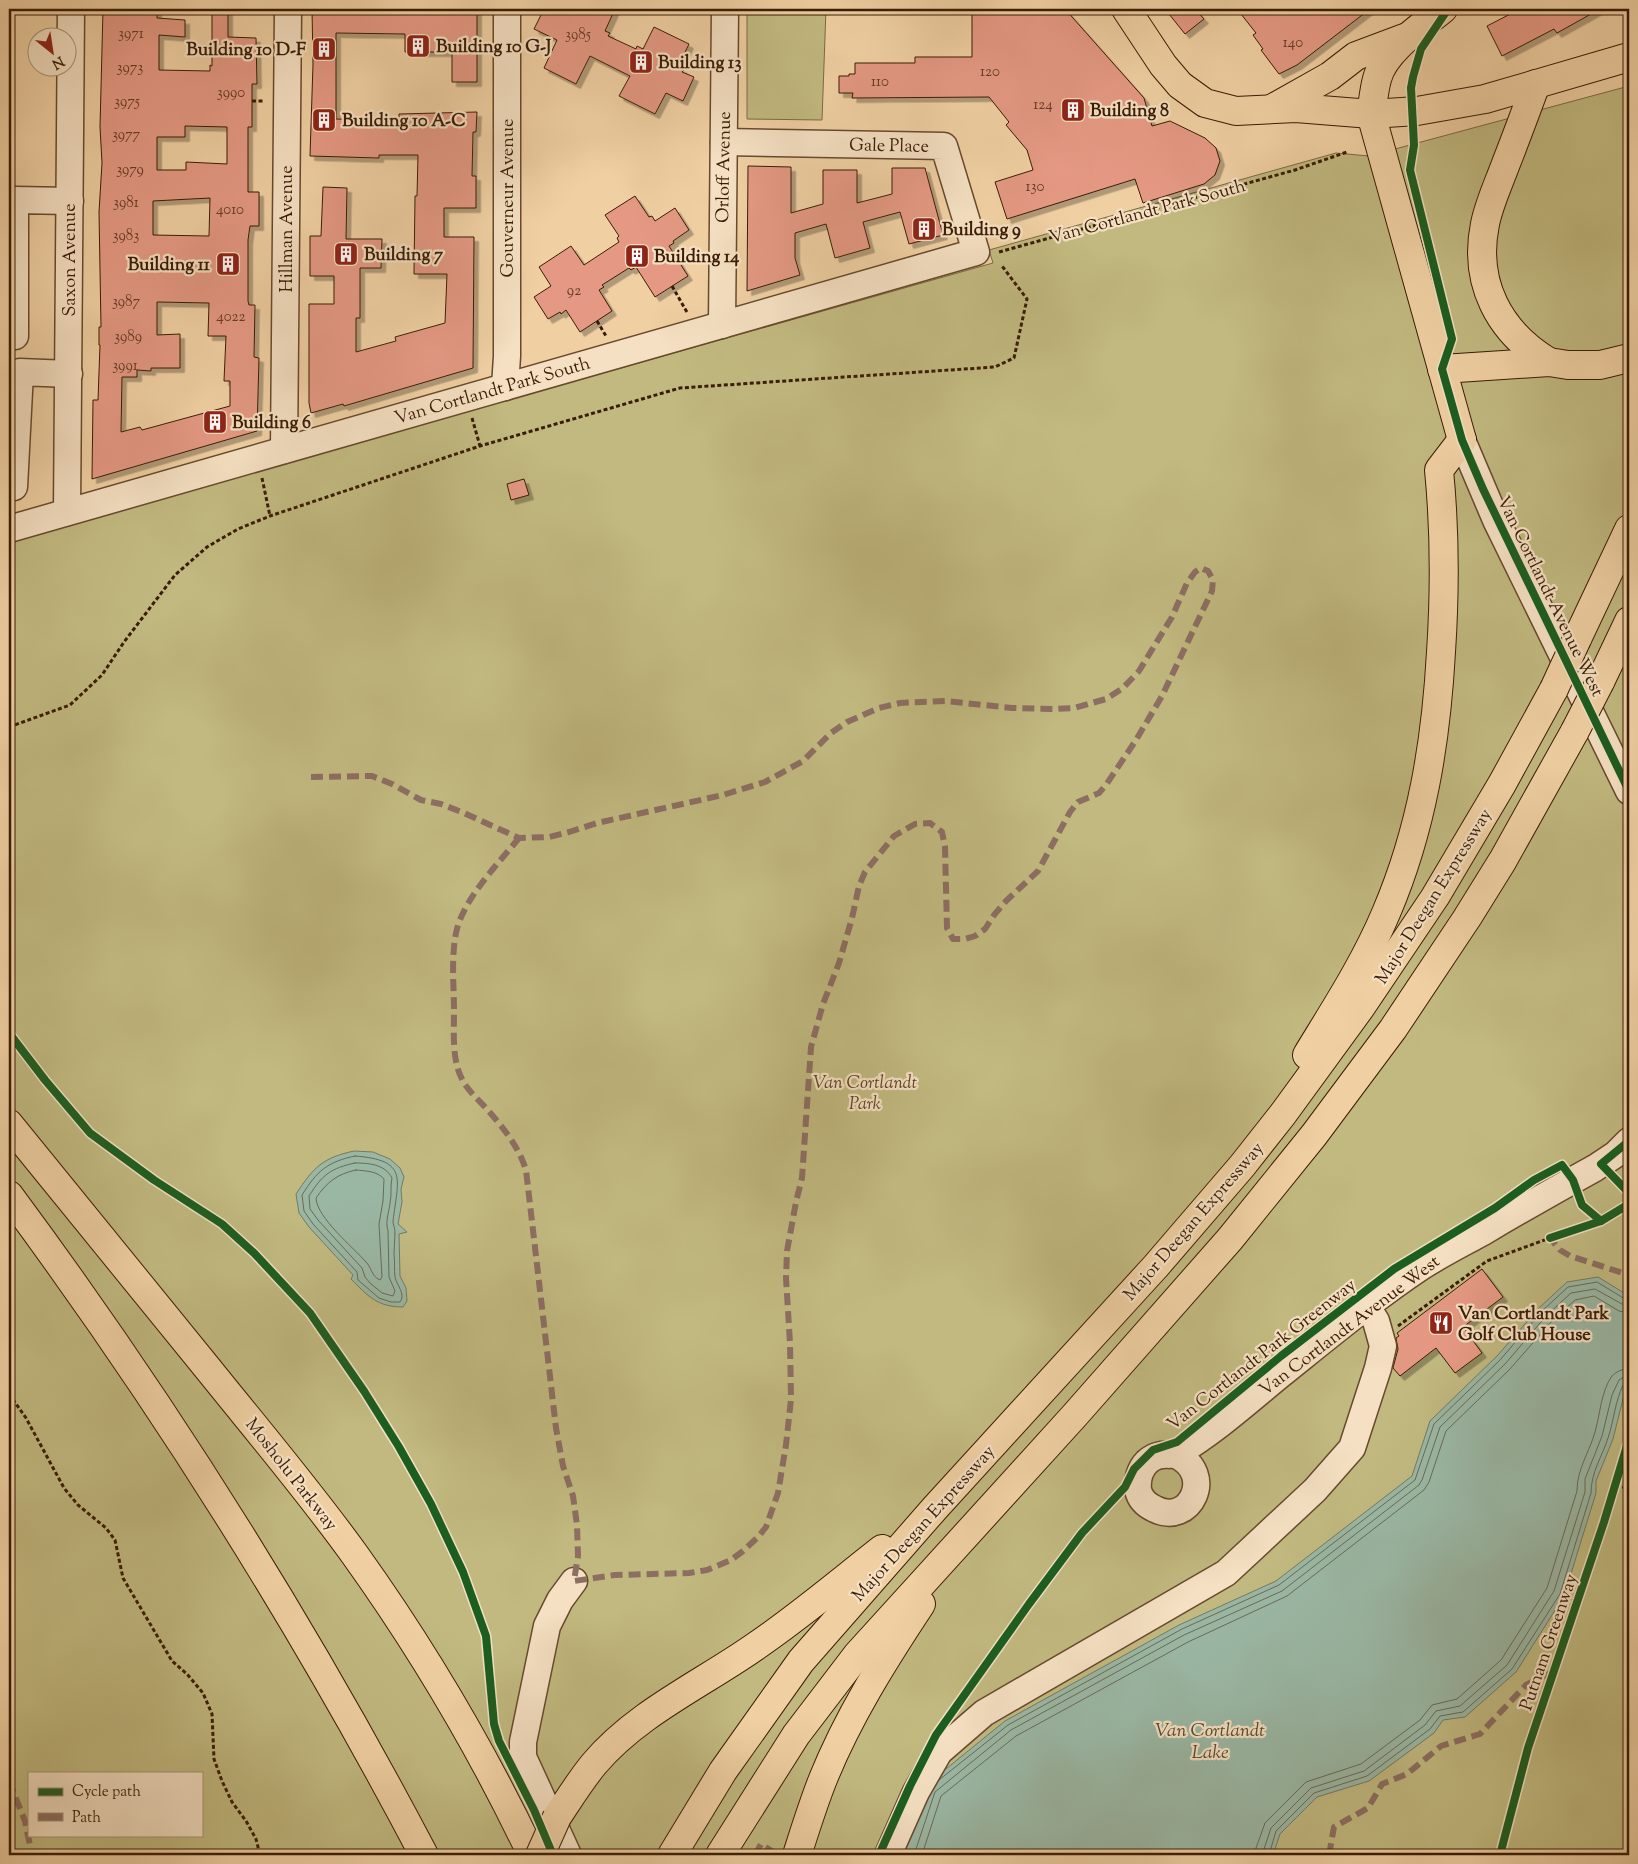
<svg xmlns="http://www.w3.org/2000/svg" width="1638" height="1864" font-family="'Sorts Mill Goudy',serif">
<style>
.green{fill:#c1b980;stroke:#7e6a43;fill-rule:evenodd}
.water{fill:#9ab7a4;stroke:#747965}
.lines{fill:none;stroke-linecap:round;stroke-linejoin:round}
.shore{stroke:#6a6a55;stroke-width:1}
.building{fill:#e59984;stroke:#3a1c06;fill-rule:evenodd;filter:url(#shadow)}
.minor-casing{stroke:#68492d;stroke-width:29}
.major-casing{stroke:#3a1c06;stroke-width:30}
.highway-casing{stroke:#3a1c06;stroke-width:30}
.path{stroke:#3a1c06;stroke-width:3;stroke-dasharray:4 2.5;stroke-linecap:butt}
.minor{stroke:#f5e0c3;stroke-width:26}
.major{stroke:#f0d0a3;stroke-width:28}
.highway{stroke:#f0d0a3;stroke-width:28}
.highway-bridge-casing{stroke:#3a1c06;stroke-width:30;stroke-linecap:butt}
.highway-bridge{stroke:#f0d0a3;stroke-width:28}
.quiet{stroke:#8d6e63;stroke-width:6;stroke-dasharray:12 6;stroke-linecap:butt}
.cycleway-casing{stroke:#f5e0c3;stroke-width:11}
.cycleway{stroke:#1b5e20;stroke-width:8}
.labels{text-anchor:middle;stroke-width:4.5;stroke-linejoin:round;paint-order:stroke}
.number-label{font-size:15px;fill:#653b26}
.poi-label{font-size:18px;font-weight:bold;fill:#3a1c06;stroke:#f5e0c3;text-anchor:start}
.street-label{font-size:18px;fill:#3a1c06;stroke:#f5e0c3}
.park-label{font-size:18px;font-style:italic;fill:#5c4324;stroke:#f5e0c3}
.water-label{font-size:19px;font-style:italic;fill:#574a35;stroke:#f5e0c3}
</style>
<defs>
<filter id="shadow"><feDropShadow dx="4.5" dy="4.5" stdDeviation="0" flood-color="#0004"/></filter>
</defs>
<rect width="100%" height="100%" fill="#f0d0a3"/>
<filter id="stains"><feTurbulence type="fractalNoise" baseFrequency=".004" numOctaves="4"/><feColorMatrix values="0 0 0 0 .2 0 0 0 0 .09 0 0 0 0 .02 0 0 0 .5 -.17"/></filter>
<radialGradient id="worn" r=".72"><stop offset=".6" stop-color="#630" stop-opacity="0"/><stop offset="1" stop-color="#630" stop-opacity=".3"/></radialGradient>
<g class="green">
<path d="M747 9H826L822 120 747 119Z"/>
<path d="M1629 86V1855H9V543L369 439 993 263 989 250 1336 153 1369 156ZM29 1773H201V1835H29Z"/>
</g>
<g class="water">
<path d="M354 1151 373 1152 390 1159 400 1168 404 1177 401 1189 402 1202 398 1224 407 1232 399 1234 400 1276 406 1288 407 1301 403 1307C377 1307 368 1296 351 1279L353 1275 309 1227 299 1213 296 1194C314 1167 322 1158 354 1151Z"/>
<path d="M1598 1277 1629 1296V1382L1623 1399 1613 1439 1596 1481V1493L1564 1596 1516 1672 1465 1717 1443 1720 1434 1733 1369 1781 1317 1797 1280 1834 1273 1855H903L925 1786 1005 1721 1179 1625 1276 1581 1412 1476 1430 1421 1497 1356 1539 1308 1567 1282Z"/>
</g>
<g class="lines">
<g class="shore">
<path d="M355 1156C409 1160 398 1179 393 1221 393 1225 395 1228 395 1232 395 1239 394 1247 394 1254 395 1262 394 1270 395 1277 397 1286 406 1294 400 1302H391L379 1298 358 1280 357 1272 313 1224 304 1211 302 1195C317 1171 327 1162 355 1156Z"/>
<path d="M355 1163C368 1163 385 1164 392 1178 390 1186 392 1194 390 1203 389 1213 385 1221 388 1231L389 1277 395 1291 393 1296 382 1293 370 1283 365 1277 362 1268 318 1220 310 1209 309 1196C322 1175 331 1168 355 1163Z"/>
<path d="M356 1170C366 1171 377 1171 384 1179L383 1201 379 1224 382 1277 380 1280C371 1276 372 1268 366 1262 353 1247 317 1218 316 1198 327 1182 337 1174 356 1170Z"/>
<path d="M939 1780 1008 1725 1182 1629 1279 1585 1415 1480 1434 1424 1500 1360 1542 1311 1568 1287 1597 1282 1625 1299H1629"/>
<path d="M914 1855 935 1792 1011 1730 1184 1635 1282 1591 1419 1485 1422 1480 1440 1427 1505 1364 1547 1315 1571 1293 1595 1289 1622 1304 1629 1306"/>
<path d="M922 1855 941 1796 1016 1736 1188 1642 1287 1596 1424 1490 1429 1482 1446 1431 1510 1369 1552 1321 1575 1300 1594 1296 1619 1311 1629 1313"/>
<path d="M1255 1855 1256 1848 1265 1823 1306 1782 1361 1764 1420 1720 1432 1705 1457 1699 1501 1660 1547 1588 1577 1491C1577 1469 1589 1453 1595 1432 1600 1415 1601 1391 1612 1376 1617 1371 1622 1369 1629 1369"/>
<path d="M1262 1855 1271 1828 1311 1788 1364 1771 1425 1725 1436 1711 1460 1706 1507 1665 1554 1591 1585 1492V1479L1602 1436 1612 1395 1619 1380 1624 1377 1629 1376"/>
<path d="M1269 1855 1276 1831 1314 1793 1367 1776 1430 1729 1440 1716 1463 1712 1512 1669 1560 1594 1591 1493C1591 1472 1602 1457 1608 1438 1614 1420 1615 1402 1623 1385L1629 1383"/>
</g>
</g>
<g class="building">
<path d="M103 9H157V18L185 20V37L159 35V70L210 71V65L212 66V9H228V37L256 38 257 84H252V127H248V192H259V226H250L248 240V301L249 305H255L254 357 259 358 257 431 92 479 93 400H98L100 345H99V327H101L99 212 102 163 100 127ZM185 126 227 127V164L186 162V170H157V137H185ZM210 198 209 236 153 235V201ZM157 302 209 303 208 336H226L224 381H230V406L142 430 140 427 121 432 122 377H137V370L151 371V368H180V334L157 335Z"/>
<path d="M312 9H477V82H452V52H405V34L336 33V119L399 121V114L477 112 476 132H473L472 176H476V208H444V237H474L473 368 344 406 343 404 311 413 309 403V304H334V276H310V236H321L323 187 347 188 346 239H382L381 268H360V318H356V352L396 341 395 337 445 323 447 274H414L415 196H417L418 155H379V158L310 156 313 64Z"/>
<path d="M544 9H553L563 14 564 11 570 14 572 9H615L605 31 610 33 608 36 636 49 637 46 643 49 654 27 689 44 678 67 684 70 682 72 694 77 683 101 666 93 655 114 619 96 630 76 590 56 576 84 544 68 557 40 534 29Z"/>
<path d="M972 9H1065L1144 98 1152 126 1170 121 1205 138 1216 148 1220 161 1215 175 1204 184 1143 203 1135 179 1007 219 995 182 1033 170 1027 150 1006 125 1009 122 989 97 852 98 853 93H839V76H849V74H855V63H915V57H972Z"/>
<path d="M1165 9H1195L1204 19 1185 34Z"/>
<path d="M1237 9H1370L1297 65 1279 74 1261 50 1263 49 1253 35 1256 33Z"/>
<path d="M1520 9H1600L1557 33 1554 29 1502 56 1487 26Z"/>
<path d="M748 166 791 167V213L823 204V170H857V203L892 194V168H925L943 235 909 244 900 212 863 222 870 248 835 258 826 224 795 233V258L800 275 747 291Z"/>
<path d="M635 196 649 217 652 216 655 221 675 208 689 230 673 241 674 243 669 246 688 276 655 297 636 267 631 270 629 268 602 285 604 287 599 290 612 311 580 332 566 310 561 314 560 312 548 319 534 297 551 286 539 267 571 246 584 265 619 242 617 238 619 236 605 215Z"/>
<path d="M524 479 529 495 511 500 507 484Z"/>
<path d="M1482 1269 1503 1297 1463 1327 1482 1353 1455 1373 1436 1348 1400 1376 1393 1368 1398 1349 1396 1338 1399 1336 1397 1333Z"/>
</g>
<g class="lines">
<defs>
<g id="minor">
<path d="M722 325 725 9"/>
<path d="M15 336V200L70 201"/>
<path d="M505 387 507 356V9"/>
<path d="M1462 440 1496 520 1629 791"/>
<path d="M284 450 288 9"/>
<path d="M9 488 14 487 20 372 69 374"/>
<path d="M67 512 71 9"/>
<path d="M9 529 976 252 944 146 724 142"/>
<path d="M1176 1455C1216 1474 1190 1527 1155 1509 1146 1505 1140 1499 1138 1490 1137 1480 1140 1469 1147 1462 1160 1450 1170 1458 1178 1453 1215 1431 1247 1402 1280 1375 1325 1339 1373 1299 1421 1267 1441 1254 1463 1243 1483 1232 1520 1210 1557 1189 1595 1168L1616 1154 1629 1141"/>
<path d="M568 1855 523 1757V1742L547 1626 560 1600 574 1581"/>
<path d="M888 1855 916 1792 939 1752 984 1713 1226 1573 1315 1490 1352 1448 1378 1368 1383 1346 1376 1321 1367 1307"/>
</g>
<g id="major">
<path d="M1126 9 1163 65 1180 85 1205 103 1236 111 1296 108 1371 114 1417 111 1485 99 1629 57"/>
<path d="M1443 9C1422 26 1384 51 1377 79 1374 90 1373 102 1371 114L1462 440"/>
<path d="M1273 108 1330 76 1356 56 1404 38"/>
</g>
<g id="highway">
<path d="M1536 84C1526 111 1516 138 1505 166 1498 185 1489 204 1485 224 1473 283 1499 332 1549 362"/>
<path d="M1442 369 1549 362 1568 365H1600L1629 358"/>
<path d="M1577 639 1629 529"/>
<path d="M1600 682 1629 621"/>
<path d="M1307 1055C1335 1009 1365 963 1386 913 1422 829 1436 742 1441 652 1445 591 1445 531 1439 470L1462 440"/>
<path d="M9 1124C75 1206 142 1288 209 1370 258 1431 309 1491 355 1555 423 1650 482 1750 532 1855"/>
<path d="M9 1195C164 1404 303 1625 424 1855"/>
<path d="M557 1817C569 1799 580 1781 594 1764 637 1713 702 1684 756 1646 800 1616 840 1582 882 1549"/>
<path d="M672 1855 723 1771 801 1661 935 1508 1156 1266 1242 1166 1283 1114 1361 1007 1435 897 1502 784 1554 689"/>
<path d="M720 1855 796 1735 857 1655 1075 1415 1230 1239 1314 1135 1393 1029 1467 918 1503 860 1575 731"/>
<path d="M797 1855C805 1830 813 1804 823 1779 848 1717 884 1660 921 1604"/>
</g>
</defs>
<use href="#minor" class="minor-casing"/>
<use href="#major" class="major-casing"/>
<use href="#highway" class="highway-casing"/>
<g class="path">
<path d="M252 101H265"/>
<path d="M999 252 1295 170 1347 152"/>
<path d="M672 286 688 314"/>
<path d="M597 321 606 336"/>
<path d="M472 418 480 446"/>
<path d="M262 478 270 516"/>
<path d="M9 727 70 705 102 675 124 642 175 575 207 547 238 529 270 516 480 446 680 388 995 367 1014 358 1027 299 1002 266"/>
<path d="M1398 1326 1487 1261 1550 1238"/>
<path d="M9 1394 26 1418 64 1488 78 1505 106 1528 115 1540 123 1578 172 1661 187 1674 203 1693 212 1714 214 1759 222 1781 232 1802 246 1821 256 1839 260 1855"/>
<path d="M1616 1485 1629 1489"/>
</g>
<use href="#minor" class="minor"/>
<use href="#major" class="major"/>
<use href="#highway" class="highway"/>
<defs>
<g id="highway-bridge">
<path d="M1554 689 1577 639"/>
<path d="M1575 731 1600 682"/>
<path d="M540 1855 557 1817"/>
</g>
</defs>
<use href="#highway-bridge" class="highway-bridge-casing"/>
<use href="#highway-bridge" class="highway-bridge"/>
<g class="quiet">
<path d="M311 777 372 776 392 784 421 800 441 804 464 813 519 838 549 837 569 832 597 823 723 795 765 782 803 761 831 733 847 722 879 708 900 703 946 701 1012 708 1053 709 1074 708 1106 699 1123 688 1139 671 1172 617 1187 583 1195 572 1201 568 1208 571 1213 580 1212 591 1162 696 1136 740 1106 785 1099 793 1078 802 1070 812 1038 871 1006 901 994 915 985 929 975 936 965 939H953L947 928 945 847 942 832 930 823 915 824 894 836 865 872 859 886 852 918 839 963 823 1004 811 1047 802 1178 796 1202 787 1251 786 1278 790 1343 791 1399 786 1445 778 1493 766 1527 758 1537 743 1551 731 1560 707 1570 689 1573 615 1575 574 1581 578 1556 577 1525 573 1496 563 1466 556 1428 526 1170C518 1145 502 1126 485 1107 476 1097 466 1089 461 1077 452 1058 454 1033 454 1013 454 987 451 958 456 933 463 899 498 864 519 838"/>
<path d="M1553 1237 1550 1238 1560 1250 1570 1256 1629 1275"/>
<path d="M9 1781 25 1821 32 1855"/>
<path d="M755 1855 761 1844 778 1855"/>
<path d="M1329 1855 1334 1827 1368 1808 1382 1784 1407 1774 1441 1746 1480 1734 1526 1685 1554 1671"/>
</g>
<defs>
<g id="cycleway">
<path d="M1448 9 1421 49 1413 77 1411 88 1414 145 1410 170 1452 339 1442 369 1462 440 1483 489 1629 791"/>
<path d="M9 1033 45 1080 90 1133 154 1180 222 1224 254 1253 310 1313 364 1391 399 1447 431 1504 463 1572 486 1636 494 1724 499 1741 534 1810 553 1855"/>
<path d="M1629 1141 1601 1164 1629 1193"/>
<path d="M1550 1238 1601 1221 1629 1204"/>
<path d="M879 1855 910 1786 936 1735 1029 1604 1082 1533 1125 1487 1134 1469 1153 1450 1177 1442 1281 1356 1394 1269 1495 1208 1534 1180 1562 1165 1573 1180 1582 1205 1601 1221"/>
<path d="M1500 1855 1528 1748 1604 1522 1629 1439"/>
</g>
</defs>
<use href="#cycleway" class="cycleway-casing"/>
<use href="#cycleway" class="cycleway"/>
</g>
<defs>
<symbol id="building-square" viewBox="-11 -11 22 22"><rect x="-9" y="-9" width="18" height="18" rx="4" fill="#8f2418" stroke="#f5e0c3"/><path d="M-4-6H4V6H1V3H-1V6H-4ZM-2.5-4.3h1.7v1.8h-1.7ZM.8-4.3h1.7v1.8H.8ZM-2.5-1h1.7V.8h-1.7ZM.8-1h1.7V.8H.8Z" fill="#fff"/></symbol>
<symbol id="restaurant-square" viewBox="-11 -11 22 22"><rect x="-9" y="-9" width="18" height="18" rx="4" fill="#8f2418" stroke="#f5e0c3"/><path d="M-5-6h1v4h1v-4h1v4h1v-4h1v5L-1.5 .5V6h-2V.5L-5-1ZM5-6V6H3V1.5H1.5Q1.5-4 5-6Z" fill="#fff"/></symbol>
</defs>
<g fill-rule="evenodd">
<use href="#building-square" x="404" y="32" width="28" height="28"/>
<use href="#building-square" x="310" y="35" width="28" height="28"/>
<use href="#building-square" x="627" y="48" width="28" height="28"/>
<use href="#building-square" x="1059" y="96" width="28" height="28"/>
<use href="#building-square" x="310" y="106" width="28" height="28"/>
<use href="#building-square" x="910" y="215" width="28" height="28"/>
<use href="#building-square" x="332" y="240" width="28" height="28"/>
<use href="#building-square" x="623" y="242" width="28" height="28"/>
<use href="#building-square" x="214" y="250" width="28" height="28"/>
<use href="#building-square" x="201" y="408" width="28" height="28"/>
<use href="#restaurant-square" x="1427" y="1309" width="28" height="28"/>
</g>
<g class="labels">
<g class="number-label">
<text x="131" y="38">3971</text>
<text x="578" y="39">3985</text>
<text x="1293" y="47">140</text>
<text x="130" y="72">3973</text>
<text x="990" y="76">120</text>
<text x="880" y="86">110</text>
<text x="231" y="97">3990</text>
<text x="127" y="106">3975</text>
<text x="1043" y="109">124</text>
<text x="126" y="139">3977</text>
<text x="130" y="174">3979</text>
<text x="1035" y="191">130</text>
<text x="126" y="207">3981</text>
<text x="230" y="214">4010</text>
<text x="126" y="240">3983</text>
<text x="574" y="295">92</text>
<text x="126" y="306">3987</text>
<text x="231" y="321">4022</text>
<text x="128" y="341">3989</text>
<text x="125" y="370">3991</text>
</g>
<g class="poi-label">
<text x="436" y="52">Building 10 G-J</text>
<text x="306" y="55" text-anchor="end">Building 10 D-F</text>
<text x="658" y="68">Building 13</text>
<text x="1090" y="116">Building 8</text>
<text x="342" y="126">Building 10 A-C</text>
<text x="942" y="235">Building 9</text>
<text x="364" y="260">Building 7</text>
<text x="654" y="262">Building 14</text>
<text x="210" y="270" text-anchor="end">Building 11</text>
<text x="232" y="428">Building 6</text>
<text x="1458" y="1319">Van Cortlandt Park<tspan x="1458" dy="21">Golf Club House</tspan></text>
</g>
<g class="street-label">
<text transform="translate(889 145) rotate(1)" y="6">Gale Place</text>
<text transform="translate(723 167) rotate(-89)" y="6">Orloff Avenue</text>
<text transform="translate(507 198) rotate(-90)" y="6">Gouverneur Avenue</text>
<text transform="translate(1147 211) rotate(-15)" y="6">Van Cortlandt Park South</text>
<text transform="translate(286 229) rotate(-90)" y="6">Hillman Avenue</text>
<text transform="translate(69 260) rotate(-90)" y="6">Saxon Avenue</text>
<text transform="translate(492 390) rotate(-16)" y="6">Van Cortlandt Park South</text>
<text transform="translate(1551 596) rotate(64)" y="6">Van Cortlandt Avenue West</text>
<text transform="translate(1433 896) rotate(-58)" y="6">Major Deegan Expressway</text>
<text transform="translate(1193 1221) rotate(-49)" y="6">Major Deegan Expressway</text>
<text transform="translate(1349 1325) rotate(-37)" y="6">Van Cortlandt Avenue West</text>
<text transform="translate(1261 1354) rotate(-38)" y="6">Van Cortlandt Park Greenway</text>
<text transform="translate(292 1474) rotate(52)" y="6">Mosholu Parkway</text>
<text transform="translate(923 1523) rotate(-48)" y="6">Major Deegan Expressway</text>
<text transform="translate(1548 1642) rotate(-71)" y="6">Putnam Greenway</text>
</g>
<g class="park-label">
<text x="865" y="1088">Van Cortlandt<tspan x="865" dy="21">Park</tspan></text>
</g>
<g class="water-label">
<text x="1210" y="1736">Van Cortlandt<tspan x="1210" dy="22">Lake</tspan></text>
</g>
</g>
<rect width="1638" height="1864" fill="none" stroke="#f0d0a3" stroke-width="30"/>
<rect x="10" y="10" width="1618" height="1844" fill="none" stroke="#3a1c06" stroke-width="2.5"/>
<rect x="15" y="15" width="1608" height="1834" fill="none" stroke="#3a1c06"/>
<rect x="28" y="1772" width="175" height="65" fill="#f5e0c3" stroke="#aa9277"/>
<rect x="38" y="1788" width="25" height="8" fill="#1b5e20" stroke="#aa9277"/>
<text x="72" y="1796" font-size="15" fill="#3a1c06">Cycle path</text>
<rect x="38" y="1813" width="25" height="8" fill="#8d6e63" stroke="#aa9277"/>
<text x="72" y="1822" font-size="15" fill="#3a1c06">Path</text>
<g transform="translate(52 52) rotate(150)"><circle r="24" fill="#f5e0c3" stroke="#aa9277"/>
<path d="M0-4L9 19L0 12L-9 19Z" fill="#8f2418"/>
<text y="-8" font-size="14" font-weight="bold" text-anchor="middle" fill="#3a1c06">N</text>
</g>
<rect width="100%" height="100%" filter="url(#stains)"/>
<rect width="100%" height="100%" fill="url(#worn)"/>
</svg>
